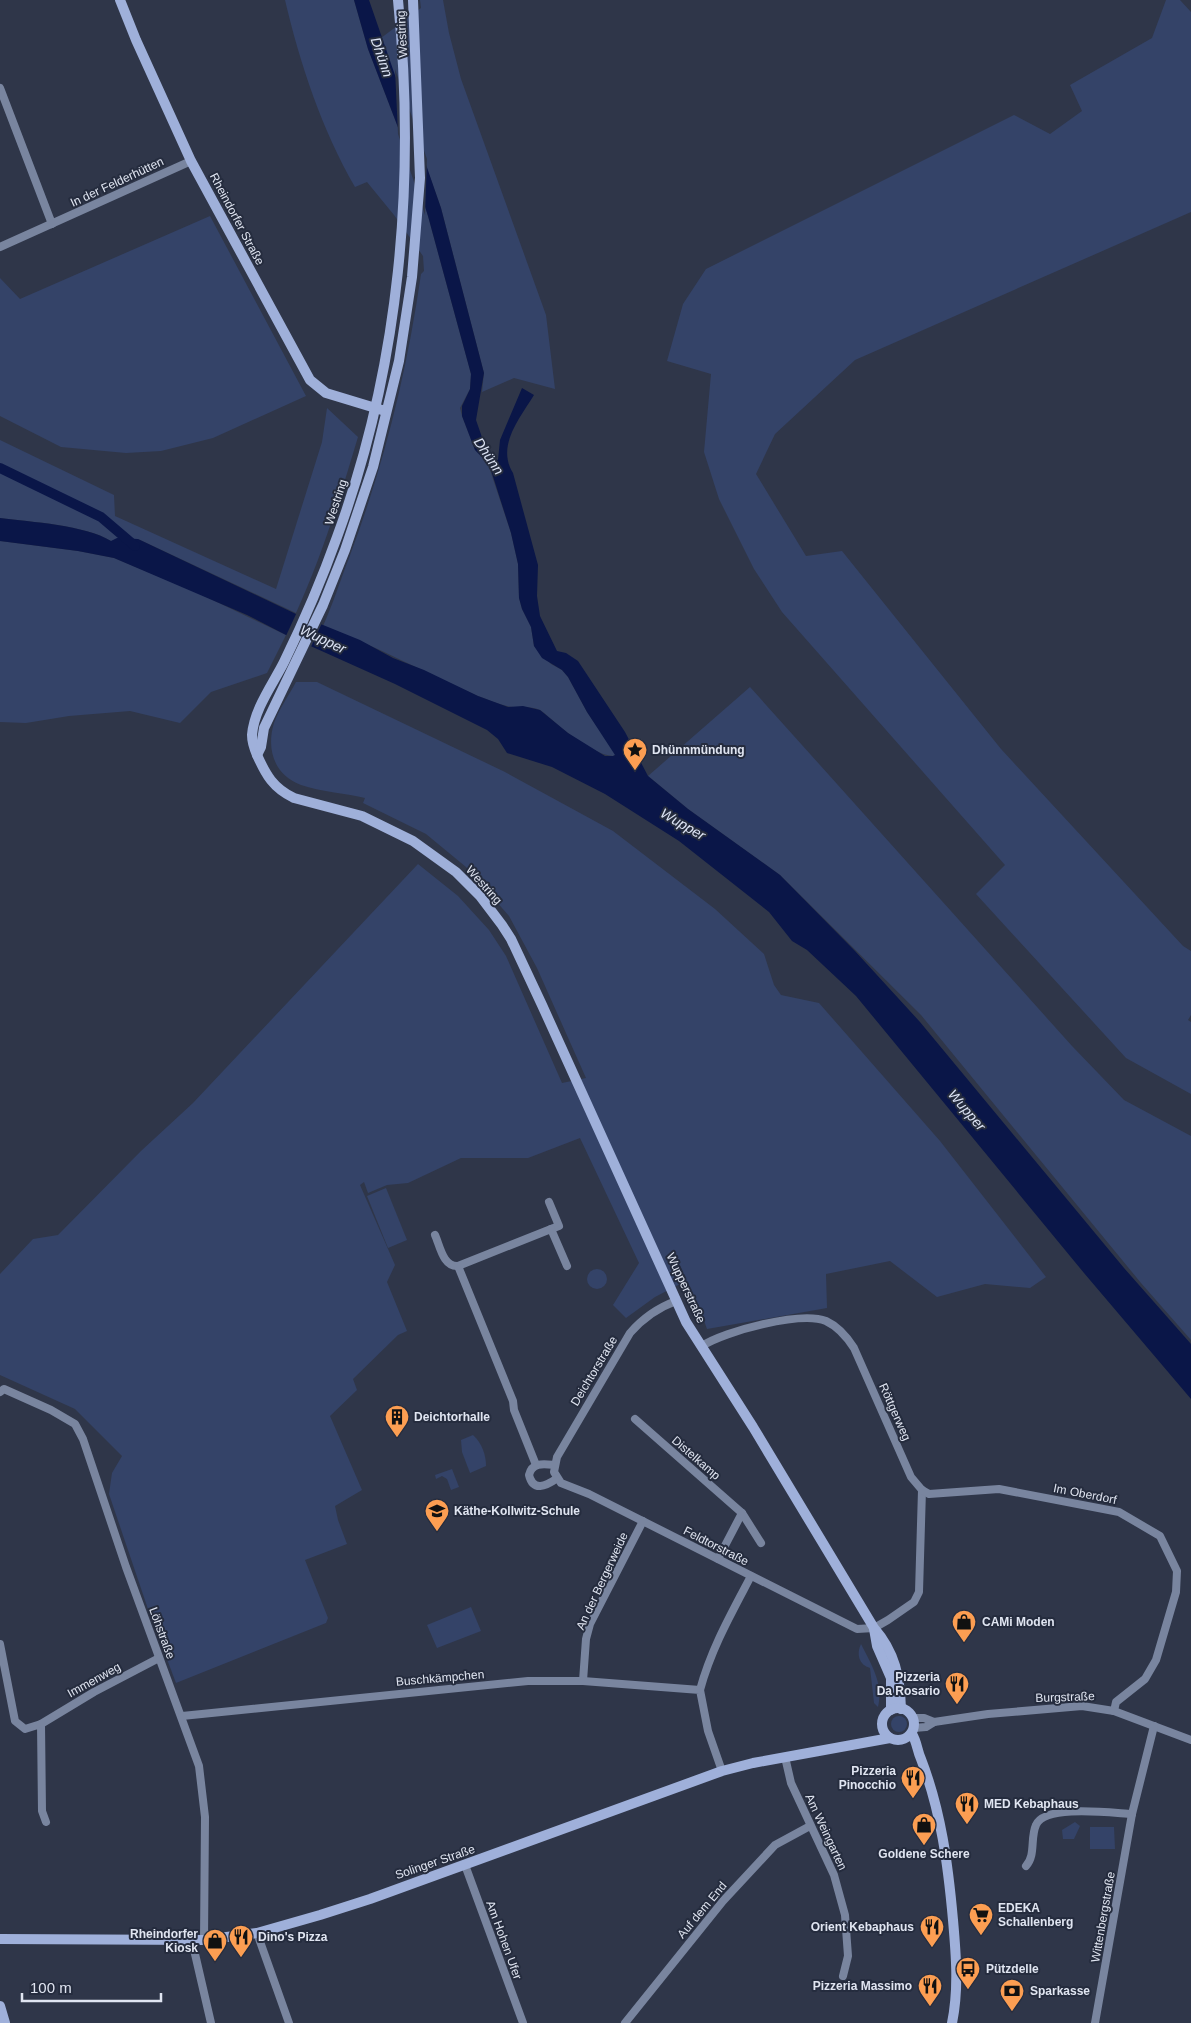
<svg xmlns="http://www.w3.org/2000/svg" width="1191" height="2023" font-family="Arial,sans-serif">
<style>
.green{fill:#344368}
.water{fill:#0a1648}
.pier{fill:#2f3649}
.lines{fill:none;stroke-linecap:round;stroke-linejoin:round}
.canal{stroke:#0a1648;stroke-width:10}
.street{stroke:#79859f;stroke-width:8}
.secondary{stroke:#9fb0da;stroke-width:10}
.labels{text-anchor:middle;stroke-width:4;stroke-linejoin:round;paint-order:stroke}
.street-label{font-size:12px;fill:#e0e5f1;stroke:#252c3e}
.poi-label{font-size:12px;font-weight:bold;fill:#e0e5f1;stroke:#252c3e;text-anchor:start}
.water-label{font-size:14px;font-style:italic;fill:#dde4f5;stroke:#252c3e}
</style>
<rect width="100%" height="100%" fill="#2f3649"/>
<g class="green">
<path d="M285 0H354L368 49 409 156 428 216 471 374 470 389 460 408 462 416 475 450 488 464 511 533 518 564 519 598 522 609 531 627 534 646 551 664 562 670 568 677 587 712 614 751 615 755 613 756C596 755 571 736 558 725 552 720 546 714 540 710 530 705 517 709 507 706 497 704 487 699 478 696 426 673 376 646 323 626 333 604 340 581 349 558 384 465 407 372 421 274L424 271 423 256 394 215 367 182 355 187C322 130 300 64 285 0Z"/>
<path d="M420 0H443L449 33 461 79 546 315 555 389 514 378 482 392 484 373 441 208 381 38 421 8Z"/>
<path d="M1166 0H1180L1191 12V212L855 360 775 434 756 474 806 556 842 551 1001 749 1183 946 1191 951V1015L1188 1020 1191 1022V1094L1126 1058 976 894 1005 865 782 612 754 569 719 499 704 452 711 374 667 361 683 304 706 269 1014 115 1050 134 1082 111 1070 85 1152 38Z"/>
<path d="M210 216 306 396 213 438 161 451 126 453 61 447 0 416V278L20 299Z"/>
<path d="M327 408 358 437C340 497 322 556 296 613L138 539 111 541C85 525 32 522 0 518V440L114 495 115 516 276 589 322 442Z"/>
<path d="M0 541 78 551 114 558 196 592 286 635 267 673 211 692 180 723 130 711 69 716 26 723 0 722Z"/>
<path d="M296 682H317L505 772 613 831 715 909 764 954 774 985 781 995 819 1003 940 1141 1046 1277 1030 1288 985 1284 937 1297 890 1261 826 1274 827 1308 707 1329 702 1315 680 1284 655 1297 626 1318 613 1305 639 1263 580 1138 528 1158H461L408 1183 387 1185 368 1193 364 1182 360 1185 395 1265 387 1282 407 1331 398 1335 353 1379 357 1390 330 1416 362 1490 335 1506 338 1520 347 1544 305 1560 328 1618 326 1623 176 1683 148 1609 109 1494 112 1473 122 1456 75 1409 0 1375V1274L33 1239 58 1235 141 1151 193 1103 418 864 458 896 489 930 506 956 562 1083 586 1078 537 968 509 916 466 867 426 834 363 803 365 798C344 793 321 792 301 785 274 775 266 749 274 723 279 709 289 695 296 682Z"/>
<path d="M750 687 1072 1046 1124 1100 1191 1136V1340L1141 1283 921 1015 780 875 688 809 648 776Z"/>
<path d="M386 1188 407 1240 388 1248 367 1196Z"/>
<circle cx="597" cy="1279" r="10"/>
<path d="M473 1435C482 1443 486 1455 486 1466L470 1473 462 1452 461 1440Z"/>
<path d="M452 1469 459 1487 451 1490 447 1479 442 1476 436 1479 435 1475Z"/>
<path d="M471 1607 481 1631 437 1648 427 1625Z"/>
<path d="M861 1644C871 1664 884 1684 878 1707L874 1703 870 1668C859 1665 856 1654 861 1644Z"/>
<circle cx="899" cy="1724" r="8"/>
<path d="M1075 1822 1080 1826 1074 1839H1063L1062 1830Z"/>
<path d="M1090 1827H1114L1115 1849H1090Z"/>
</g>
<path class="water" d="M354 0H369L441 208 484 373 476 420 485 446 495 459 498 460 500 440 522 388 534 395C520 418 496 446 513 473L538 565 537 596 540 616 557 651 566 653 578 661 625 732 648 776 688 809 780 875 855 951 920 1022 1124 1268 1191 1344V1399L1084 1273 856 996 807 950 792 941 769 912 679 841 605 794 552 767 507 753 498 739 487 730 395 684 286 635 247 615 114 558 78 551 0 541V518C31 522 85 525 111 541L117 538 138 539 296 614 360 640 393 658 424 670 478 696 508 707 523 706 540 710 568 733 605 756H613L615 755 587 712 568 677 562 670 542 658 534 646 531 627 522 609 519 598 518 564 511 533 489 464 475 450 462 416V406L470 389 471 374 428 216 409 156 368 49Z"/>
<g class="pier">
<path d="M395 69 427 159 425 215 398 134Z"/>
<path d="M297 612 322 623 310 649 285 638Z"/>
</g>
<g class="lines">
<path class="canal" d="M0 468 101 517 135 546"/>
<g class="street">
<path d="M0 88 52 224"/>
<path d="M0 247 191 161"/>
<path d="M549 1202 559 1226 551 1229"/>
<path d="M435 1235C440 1246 443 1267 458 1266"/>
<path d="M676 1301C657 1308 643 1318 630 1333L557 1457 554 1472 561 1483 589 1494 857 1629 874 1628 888 1620 914 1602 919 1592 922 1490"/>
<path d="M702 1346C725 1331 801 1311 826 1321 839 1327 847 1337 854 1348L911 1477 922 1490 929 1494 999 1489 1119 1512 1160 1536 1177 1571 1176 1592 1156 1660 1145 1679 1116 1702 1114 1711"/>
<path d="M0 1392 4 1389 51 1410 75 1424 83 1439 126 1567 199 1766 205 1817 204 1940"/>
<path d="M635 1419 742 1513 718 1559"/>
<path d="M536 1465 514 1410 513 1401 458 1266 551 1229 567 1266"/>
<path d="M554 1465C544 1464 532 1462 529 1475 533 1492 546 1486 556 1479"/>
<path d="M742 1513 761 1543"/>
<path d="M0 1644 15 1721 25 1729 41 1724 42 1811 46 1822"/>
<path d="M583 1681 586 1639 590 1624 643 1521"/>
<path d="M700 1690C711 1649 731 1614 751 1576"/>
<path d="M182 1716 528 1681H583L700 1690 708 1731 722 1771"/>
<path d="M913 1718H924L934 1722"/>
<path d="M41 1724 94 1692 159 1658"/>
<path d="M914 1728 926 1727 934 1722 988 1714 1082 1706 1114 1711 1191 1740"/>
<path d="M785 1757 791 1783 834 1875 845 1915 848 1956 843 1976"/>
<path d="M465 1865 523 2023"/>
<path d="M1026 1866C1036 1855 1030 1838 1036 1825 1045 1804 1112 1813 1132 1814"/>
<path d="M257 1933 289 2023"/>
<path d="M192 1941 211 2023"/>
<path d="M625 2023 723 1901 775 1845 810 1826"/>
<path d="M1095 2023 1132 1814 1154 1726"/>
</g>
<g class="secondary">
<path d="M120 0 136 40 191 161 310 380 326 393 382 410"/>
<path d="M398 0C416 180 400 366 337 537 322 579 304 621 284 662 273 684 254 709 252 735 252 743 254 748 257 755 266 775 273 788 294 798L362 816 413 841 456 872 480 896 502 925 511 939 542 1005 686 1322 753 1427 874 1628C895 1652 900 1677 901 1709"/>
<path d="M257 755 261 747 264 728 323 605 345 550 373 467 399 361 412 277 420 178 413 0"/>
<path d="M874 1629 877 1646 891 1678V1710"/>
<circle cx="898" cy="1724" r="16"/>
<path d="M912 1734C917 1742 917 1750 921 1759 941 1811 948 1864 953 1920 956 1954 959 1989 952 2023"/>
<path d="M0 1939 204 1940 257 1933 320 1915 370 1899 722 1771 753 1763 890 1738"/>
<path d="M0 2006 5 2023"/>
</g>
</g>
<defs>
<symbol id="sight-pin" viewBox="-11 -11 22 30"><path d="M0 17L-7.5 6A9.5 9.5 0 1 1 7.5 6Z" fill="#fc9e52" stroke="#252c3e"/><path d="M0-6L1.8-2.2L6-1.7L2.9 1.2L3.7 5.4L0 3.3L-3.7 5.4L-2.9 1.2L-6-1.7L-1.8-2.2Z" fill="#111"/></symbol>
<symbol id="building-pin" viewBox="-11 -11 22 30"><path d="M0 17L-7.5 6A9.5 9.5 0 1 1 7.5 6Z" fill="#fc9e52" stroke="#252c3e"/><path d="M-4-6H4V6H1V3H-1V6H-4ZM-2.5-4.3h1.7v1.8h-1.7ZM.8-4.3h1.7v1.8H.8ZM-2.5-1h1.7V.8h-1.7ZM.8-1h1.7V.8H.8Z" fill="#111"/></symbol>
<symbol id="school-pin" viewBox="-11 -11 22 30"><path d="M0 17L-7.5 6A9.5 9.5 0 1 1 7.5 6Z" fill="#fc9e52" stroke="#252c3e"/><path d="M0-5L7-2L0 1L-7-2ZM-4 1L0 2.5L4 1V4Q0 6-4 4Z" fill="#111"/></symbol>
<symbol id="shop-pin" viewBox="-11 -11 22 30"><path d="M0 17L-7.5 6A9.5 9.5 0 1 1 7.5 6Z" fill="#fc9e52" stroke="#252c3e"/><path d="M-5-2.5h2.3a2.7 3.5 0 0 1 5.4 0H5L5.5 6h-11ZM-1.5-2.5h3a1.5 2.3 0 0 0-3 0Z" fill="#111"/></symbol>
<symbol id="restaurant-pin" viewBox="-11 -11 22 30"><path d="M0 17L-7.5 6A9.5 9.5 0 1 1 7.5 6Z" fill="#fc9e52" stroke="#252c3e"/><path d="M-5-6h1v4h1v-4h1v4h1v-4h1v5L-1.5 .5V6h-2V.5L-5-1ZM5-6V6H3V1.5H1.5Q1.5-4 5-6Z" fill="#111"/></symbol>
<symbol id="supermarket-pin" viewBox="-11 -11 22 30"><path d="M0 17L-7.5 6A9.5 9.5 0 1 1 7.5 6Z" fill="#fc9e52" stroke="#252c3e"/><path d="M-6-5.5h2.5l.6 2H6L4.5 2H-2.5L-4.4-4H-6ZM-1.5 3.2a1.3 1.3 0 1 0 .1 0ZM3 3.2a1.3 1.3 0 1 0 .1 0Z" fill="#111"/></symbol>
<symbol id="bus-pin" viewBox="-11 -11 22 30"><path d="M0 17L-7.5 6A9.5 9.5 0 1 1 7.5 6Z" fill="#fc9e52" stroke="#252c3e"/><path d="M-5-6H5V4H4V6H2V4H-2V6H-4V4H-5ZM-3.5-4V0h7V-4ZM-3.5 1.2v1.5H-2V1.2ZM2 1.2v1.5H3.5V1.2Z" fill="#111"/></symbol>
<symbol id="bank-pin" viewBox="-11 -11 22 30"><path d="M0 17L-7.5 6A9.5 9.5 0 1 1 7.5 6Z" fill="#fc9e52" stroke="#252c3e"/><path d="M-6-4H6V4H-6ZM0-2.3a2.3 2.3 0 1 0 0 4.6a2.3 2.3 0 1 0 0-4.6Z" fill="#111"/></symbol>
</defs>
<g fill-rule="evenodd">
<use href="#sight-pin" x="621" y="736" width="28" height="38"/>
<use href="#building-pin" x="383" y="1403" width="28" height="38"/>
<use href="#school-pin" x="423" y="1497" width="28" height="38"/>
<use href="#shop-pin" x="950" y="1608" width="28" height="38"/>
<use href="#restaurant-pin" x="943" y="1670" width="28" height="38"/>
<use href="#restaurant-pin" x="899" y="1764" width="28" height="38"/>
<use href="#restaurant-pin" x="953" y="1790" width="28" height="38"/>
<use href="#shop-pin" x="910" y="1811" width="28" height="38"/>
<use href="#supermarket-pin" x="967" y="1901" width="28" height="38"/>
<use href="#restaurant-pin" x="918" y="1913" width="28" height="38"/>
<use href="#restaurant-pin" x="227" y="1923" width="28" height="38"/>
<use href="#shop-pin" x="201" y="1927" width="28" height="38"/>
<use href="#bus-pin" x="954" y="1955" width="28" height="38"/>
<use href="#restaurant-pin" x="916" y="1972" width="28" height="38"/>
<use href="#bank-pin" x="998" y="1977" width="28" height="38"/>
</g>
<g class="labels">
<g class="street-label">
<text transform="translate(402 34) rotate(-93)" y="4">Westring</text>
<text transform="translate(117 182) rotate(-25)" y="4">In der Felderhütten</text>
<text transform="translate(237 219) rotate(62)" y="4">Rheindorfer Straße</text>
<text transform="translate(336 502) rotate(-72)" y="4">Westring</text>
<text transform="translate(484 885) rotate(48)" y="4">Westring</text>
<text transform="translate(686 1288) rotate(65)" y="4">Wupperstraße</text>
<text transform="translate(594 1371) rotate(-59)" y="4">Deichtorstraße</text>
<text transform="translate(895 1412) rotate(66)" y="4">Röttgerweg</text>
<text transform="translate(696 1458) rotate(41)" y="4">Distelkamp</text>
<text transform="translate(1085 1494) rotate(11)" y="4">Im Oberdorf</text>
<text transform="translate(716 1546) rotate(27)" y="4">Feldtorstraße</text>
<text transform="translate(602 1581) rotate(-65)" y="4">An der Bergerweide</text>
<text transform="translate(162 1633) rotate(70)" y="4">Löhstraße</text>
<text transform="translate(440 1678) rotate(-5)" y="4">Buschkämpchen</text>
<text transform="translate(94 1680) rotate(-29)" y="4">Immenweg</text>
<text transform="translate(1065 1697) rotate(-2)" y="4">Burgstraße</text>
<text transform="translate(826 1832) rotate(65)" y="4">Am Weingarten</text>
<text transform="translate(435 1862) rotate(-19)" y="4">Solinger Straße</text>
<text transform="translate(702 1910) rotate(-50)" y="4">Auf dem End</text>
<text transform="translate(1103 1917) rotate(-80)" y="4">Wittenbergstraße</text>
<text transform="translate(504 1940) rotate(70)" y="4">Am Hohen Ufer</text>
</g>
<g class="poi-label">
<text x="652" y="754">Dhünnmündung</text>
<text x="414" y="1421">Deichtorhalle</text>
<text x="454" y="1515">Käthe-Kollwitz-Schule</text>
<text x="982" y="1626">CAMi Moden</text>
<text x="940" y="1681" text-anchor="end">Pizzeria<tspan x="940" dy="14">Da Rosario</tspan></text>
<text x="896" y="1775" text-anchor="end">Pizzeria<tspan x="896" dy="14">Pinocchio</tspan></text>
<text x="984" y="1808">MED Kebaphaus</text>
<text x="924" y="1858" text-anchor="middle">Goldene Schere</text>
<text x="998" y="1912">EDEKA<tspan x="998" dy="14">Schallenberg</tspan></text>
<text x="914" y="1931" text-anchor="end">Orient Kebaphaus</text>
<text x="198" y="1938" text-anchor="end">Rheindorfer<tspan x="198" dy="14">Kiosk</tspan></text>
<text x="258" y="1941">Dino's Pizza</text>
<text x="986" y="1973">Pützdelle</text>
<text x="912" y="1990" text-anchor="end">Pizzeria Massimo</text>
<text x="1030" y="1995">Sparkasse</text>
</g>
<g class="water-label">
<text transform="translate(382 57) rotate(71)" y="5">Dhünn</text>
<text transform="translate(489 456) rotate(56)" y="5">Dhünn</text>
<text transform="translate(323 639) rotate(25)" y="5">Wupper</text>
<text transform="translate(683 824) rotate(30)" y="5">Wupper</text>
<text transform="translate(967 1110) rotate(49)" y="5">Wupper</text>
</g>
</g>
<path d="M22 1993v8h139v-8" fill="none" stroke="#e0e5f1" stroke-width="2.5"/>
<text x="30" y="1993" font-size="15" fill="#e0e5f1" stroke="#252c3e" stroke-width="4" paint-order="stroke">100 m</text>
</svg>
